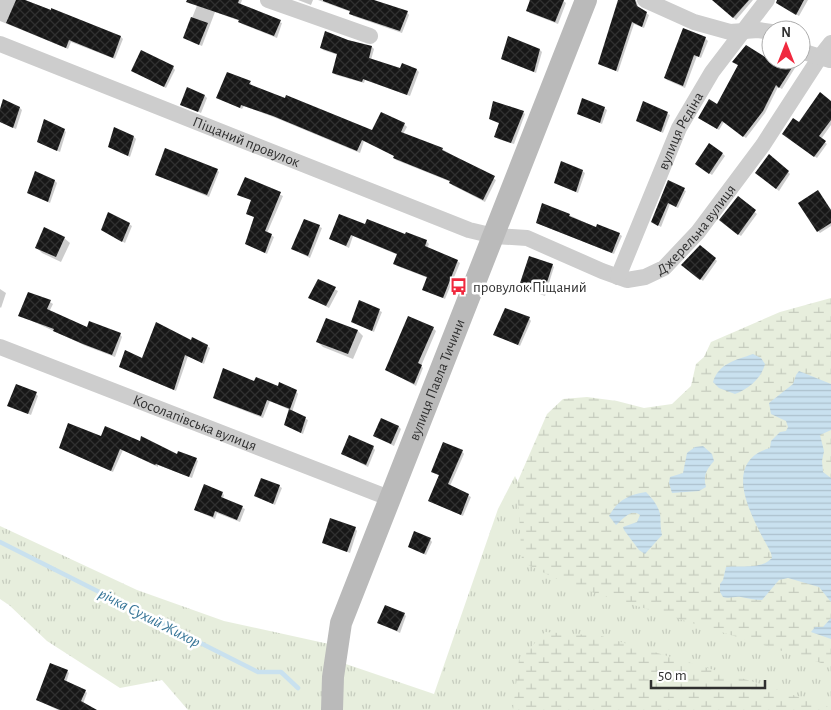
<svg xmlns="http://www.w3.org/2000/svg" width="831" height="710" font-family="'Alegreya Sans',sans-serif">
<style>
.grass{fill:url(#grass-tufts)}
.wetland{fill:url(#wetland-marsh)}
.water{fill:url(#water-rules)}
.shadow{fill:#0003}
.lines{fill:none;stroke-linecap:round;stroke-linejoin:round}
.stream{stroke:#c9e1ef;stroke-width:4.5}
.building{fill:url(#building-cross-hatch)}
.minor{stroke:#cdcdcd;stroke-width:16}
.secondary{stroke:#bababa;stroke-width:22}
.labels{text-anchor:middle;stroke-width:5;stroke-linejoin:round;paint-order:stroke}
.street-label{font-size:15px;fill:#303030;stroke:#fff}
.poi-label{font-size:15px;fill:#303030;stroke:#fff;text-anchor:start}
.water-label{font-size:16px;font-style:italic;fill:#387698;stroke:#fff}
</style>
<defs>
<pattern id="grass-tufts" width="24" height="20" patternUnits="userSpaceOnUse" patternTransform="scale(1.25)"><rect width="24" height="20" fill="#e7eedd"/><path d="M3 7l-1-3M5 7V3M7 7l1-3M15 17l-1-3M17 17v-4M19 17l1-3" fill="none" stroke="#c6ccbe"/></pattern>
<pattern id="wetland-marsh" width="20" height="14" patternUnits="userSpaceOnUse" patternTransform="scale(1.25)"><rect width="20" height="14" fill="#e7eedd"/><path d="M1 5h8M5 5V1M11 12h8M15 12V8" fill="none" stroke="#c6ccbe"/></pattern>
<pattern id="water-rules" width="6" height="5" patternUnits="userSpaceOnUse" patternTransform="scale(1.25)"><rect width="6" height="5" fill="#c9e1ef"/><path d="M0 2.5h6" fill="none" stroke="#adc1cd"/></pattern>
<pattern id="building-cross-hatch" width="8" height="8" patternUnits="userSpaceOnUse" patternTransform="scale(1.25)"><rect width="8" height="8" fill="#171717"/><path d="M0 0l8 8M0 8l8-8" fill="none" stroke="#303030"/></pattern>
</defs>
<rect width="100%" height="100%" fill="#fff"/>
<path class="grass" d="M515 476 559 569 831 645V710H188L162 680 120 688 47 641 9 605 0 599V526L137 590 224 621 338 646 337 661 434 694 498 509Z"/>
<g class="wetland">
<path d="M831 298V666L569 585 522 562 517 483 547 414 563 399 587 397 617 401 644 408 672 404 691 386 696 364 704 357 711 342 780 312Z"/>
<path d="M545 632 601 636 764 685 831 708V710H513L519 660Z"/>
</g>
<g class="water">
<path d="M753 354 761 358 765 364C761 379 748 389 735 394L719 388 713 382C719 363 736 360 753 354Z"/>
<path d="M799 371 831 384V430L820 435 824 451 822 461 823 472 831 478V602L819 587 788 578 779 580 762 600C754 600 748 598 741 597 734 596 730 599 723 597L720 592V584L723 580 726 567C740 565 761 570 772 558L771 553C756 524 717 463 770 448L771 441 780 432 786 431 788 427 786 421 771 414 769 403 793 384 796 375Z"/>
<path d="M703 446 712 454 714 461C706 470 703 476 706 487L699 491 672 493 669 483 670 477 683 473 687 453 695 447Z"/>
<path d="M646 492C652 498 658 505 660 514 661 521 660 527 662 535L645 554 639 550 624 530 623 527 637 522 640 515C631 508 623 519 616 525L609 516C618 500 628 495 646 492Z"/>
<path d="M831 618V639L811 632 815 627H823Z"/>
</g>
<g class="shadow">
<path d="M0 0H25L121 37 123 39 115 59 71 42 68 49 0 21Z"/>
<path d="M189 0H242L240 6 282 23 277 38 242 24 240 21 215 12 202 46 184 38 198 3Z"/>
<path d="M298 0H313L311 5Z"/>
<path d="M318 0H372L407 12 409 15 402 33 353 16 351 12Z"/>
<path d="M528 0H562L566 3 558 24 530 13 527 10 531 1Z"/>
<path d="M619 0H636L639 9 649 15 644 28 634 24 618 72 599 63Z"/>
<path d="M718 0H753L736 20 717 2Z"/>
<path d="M789 0H808L799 16 787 9Z"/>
<path d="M705 38 708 41 701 58 697 56 685 88 667 80 665 78Z"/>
<path d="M347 41 372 47 374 49 371 60 401 70H417L419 72 410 96 365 80 364 83 336 75 333 73 338 55 323 50 321 48Z"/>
<path d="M540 50 542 52 536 73 502 59Z"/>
<path d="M771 55V60H795L798 63 782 89 778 87 765 113 746 138 724 122 719 130 702 120 717 105 739 66 736 64 768 60Z"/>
<path d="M173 67 175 70 166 88 132 70Z"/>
<path d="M250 82 252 86 373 132 404 124 407 127 403 134 442 149 496 180 485 202 452 185 451 182 396 160 394 158 395 156 364 141 360 153 276 118 244 106 242 109 218 98Z"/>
<path d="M205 96 207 98 201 113 181 104Z"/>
<path d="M644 103 670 115 663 133 637 120Z"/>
<path d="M831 103V125L821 139 827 144 817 158 786 136 799 123Z"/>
<path d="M20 108 22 110 16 129 0 122V113Z"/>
<path d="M604 108 607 110 602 124 579 114Z"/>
<path d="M523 112 525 114 514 144 498 139 496 137 500 124 490 119Z"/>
<path d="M64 130 66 132 60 152 38 142Z"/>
<path d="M134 137 136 139 130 157 109 147Z"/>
<path d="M723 154 725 156 712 175 699 166Z"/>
<path d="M217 170 219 172 209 197 156 175Z"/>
<path d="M582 171 585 173 578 193 555 183Z"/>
<path d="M788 172 790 174 779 191 759 175Z"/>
<path d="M245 179 283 196 267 233 274 237 267 254 247 244 255 218 247 213 252 201 239 194Z"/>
<path d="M55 181 57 183 50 203 29 193Z"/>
<path d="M669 182 686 191 678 208 670 204 661 227 653 222Z"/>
<path d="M738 198 757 214 741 236 723 222Z"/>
<path d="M831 211V226L820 233 818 231Z"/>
<path d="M569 215 597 228 619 234 622 236 614 254 537 223Z"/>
<path d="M304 220 322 228 310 258 293 249Z"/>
<path d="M129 224 132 226 125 243 102 230Z"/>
<path d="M365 226 426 241 429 244 427 249 457 261 460 263 445 299 423 289 428 278 397 266 395 264 398 255 353 236 349 248 331 239Z"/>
<path d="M64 238 70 243 61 262 42 253 36 247Z"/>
<path d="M715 259 717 261 703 281 685 267Z"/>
<path d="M552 265 554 267 545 296 523 288 521 286Z"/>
<path d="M319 281 338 291 329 308 310 298Z"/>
<path d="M0 289 6 293 1 308 0 307Z"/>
<path d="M50 302 53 304 49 312 88 329 120 334 122 337 115 357 86 346 19 315Z"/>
<path d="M360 302 382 312 374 332 352 321Z"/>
<path d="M529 318 531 321 520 346 495 334Z"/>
<path d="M433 328 436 331 421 366 423 368 416 386 387 370Z"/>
<path d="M358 331 363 336 353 359 323 347 318 342Z"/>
<path d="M191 342 207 346 210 348 204 364 188 356 176 391 121 367Z"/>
<path d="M255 382 296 391 298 394 292 412 308 420 303 434 285 425 290 410 270 401 263 418 217 400 214 398Z"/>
<path d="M36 394 38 396 31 415 9 405Z"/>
<path d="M399 427 401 429 394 446 374 436Z"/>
<path d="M101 437 196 459 198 461 192 478 158 465V467L123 450 113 472 60 448Z"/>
<path d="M373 447 375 450 368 467 343 454Z"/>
<path d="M462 451 464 454 450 486 471 497 463 516 429 501 440 476 432 472Z"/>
<path d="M279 486 282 488 275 505 256 496Z"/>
<path d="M222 493 224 495 223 499 245 509 240 522 217 513 215 519 195 510Z"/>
<path d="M355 528 357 531 350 553 323 542Z"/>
<path d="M430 539 432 542 426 555 409 547Z"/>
<path d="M404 614 406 616 400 633 379 623Z"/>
<path d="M67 671 69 673 66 683 85 691 87 693 83 704 95 710H58L37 700Z"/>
</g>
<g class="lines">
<path class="stream" d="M0 542 258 672H281L298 688"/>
</g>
<g class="building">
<path d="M16 0H25L51 10V8L121 36 113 58 69 40 66 48 6 23Z"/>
<path d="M187 0H239L238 3 281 20 274 36 238 22 239 20 186 2Z"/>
<path d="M323 0H374L408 11 400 31 349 14 350 11 323 1Z"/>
<path d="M530 0H564L555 22 526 11Z"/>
<path d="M618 0H635L637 6 647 12 642 27 632 22 616 71 598 64Z"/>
<path d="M712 0H749L733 18Z"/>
<path d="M777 0H804L796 15 776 3Z"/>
<path d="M191 17 208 23 199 45 183 38Z"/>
<path d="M683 28 706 37 699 57 694 55 683 86 664 78Z"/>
<path d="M325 31 348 40 372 46 369 58 400 68 402 63 417 69 407 95 363 79 362 82 332 73 337 54 320 48Z"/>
<path d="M508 36 540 49 534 72 501 59Z"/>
<path d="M746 45 770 60H797L779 88 776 85 763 111 743 137 722 121 717 129 698 118 709 99 717 104 738 65 732 62Z"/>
<path d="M141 50 174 66 164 87 131 71Z"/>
<path d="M227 72 251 81 249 84 285 98 286 95 372 130 381 112 405 123 401 132 443 148 442 150 495 176 483 200 449 183 450 181 393 158 394 156 362 140 357 151 273 116 241 105 240 108 216 98Z"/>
<path d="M187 87 205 95 198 112 180 105Z"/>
<path d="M820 92 831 101V120L819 136 826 141 814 157 782 134 793 118 799 122Z"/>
<path d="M582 98 605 107 600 123 577 114Z"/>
<path d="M3 99 20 107 13 128 0 122V109Z"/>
<path d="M493 101 524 111 511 143 494 137 499 123 489 119Z"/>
<path d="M643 101 668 112 661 132 636 121Z"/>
<path d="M44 119 65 129 57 151 37 142Z"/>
<path d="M114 127 134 136 128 156 108 147Z"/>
<path d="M709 143 723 153 709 174 695 164Z"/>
<path d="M165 148 218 169 207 195 155 175Z"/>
<path d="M769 154 789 171 776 189 755 173Z"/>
<path d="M561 161 583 170 576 192 554 183Z"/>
<path d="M35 171 55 180 48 202 27 193Z"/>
<path d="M245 177 281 192 265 231 272 234 265 253 245 244 254 217 246 214 251 200 237 195Z"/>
<path d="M668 180 685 188 676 207 668 203 658 226 651 222Z"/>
<path d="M818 190 831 210V223L817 232 798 203Z"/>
<path d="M738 196 756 210 738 235 719 220Z"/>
<path d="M542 203 570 214 569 216 596 227 597 224 620 233 612 253 536 223Z"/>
<path d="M108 212 130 223 122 242 101 230Z"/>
<path d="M339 214 365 224 367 219 405 234 406 232 427 240 425 246 458 260 443 298 422 290 427 277 393 264 397 254 351 235 346 246 329 239Z"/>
<path d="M304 219 320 225 308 256 291 249Z"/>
<path d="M44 227 65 237 56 257 35 248Z"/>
<path d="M700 245 716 258 700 280 681 265Z"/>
<path d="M529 256 553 264 543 294 519 286Z"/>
<path d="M318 279 336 287 326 306 308 298Z"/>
<path d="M28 292 51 300 47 309 87 327 89 321 121 333 112 355 83 344 53 331 54 329 18 316Z"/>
<path d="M359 300 380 309 372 331 351 322Z"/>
<path d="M505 308 530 317 518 345 493 335Z"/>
<path d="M408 316 434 327 418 363 422 365 414 384 385 370Z"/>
<path d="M326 318 358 330 348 354 316 342Z"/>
<path d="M156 322 191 340 192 337 208 345 202 363 185 355 174 390 119 367 125 350 142 358Z"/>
<path d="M223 368 254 381 256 377 278 386 279 382 297 390 290 409 267 400 261 416 213 398Z"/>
<path d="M16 384 37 392 28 414 7 406Z"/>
<path d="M289 409 306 417 301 433 284 425Z"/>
<path d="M381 418 399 426 391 444 373 436Z"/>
<path d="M68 423 101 436 105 426 140 441 141 436 177 454 178 451 197 458 189 477 156 464 155 465 120 449 111 471 59 448Z"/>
<path d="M349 435 374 446 366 465 341 454Z"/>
<path d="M443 442 463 450 448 484 469 494 461 515 428 501 439 475 431 472Z"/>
<path d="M261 478 280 485 273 504 254 496Z"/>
<path d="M204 484 223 492 221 497 243 506 237 520 215 511 213 517 194 510Z"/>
<path d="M330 518 356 527 347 552 322 543Z"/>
<path d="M414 531 431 538 424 554 408 547Z"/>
<path d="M385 605 405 613 397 631 377 623Z"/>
<path d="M50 663 68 670 64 680 86 690 81 701 97 710H60L36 700Z"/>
</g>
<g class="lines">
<g class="minor">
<path d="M268 0 370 36"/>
<path d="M645 0 694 22 730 32 758 30 771 32"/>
<path id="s1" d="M0 44 469 230 494 236 527 238 602 271 627 280 645 277 664 268 698 232 763 145 820 57 831 43"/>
<path d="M801 51 830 60"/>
<path id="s2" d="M618 277 679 128 712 72 767 0"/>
<path id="s3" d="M0 347 389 498"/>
</g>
<path class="secondary" id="s4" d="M332 710 333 677 341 623 586 0"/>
</g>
<defs>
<symbol id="bus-bare" viewBox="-9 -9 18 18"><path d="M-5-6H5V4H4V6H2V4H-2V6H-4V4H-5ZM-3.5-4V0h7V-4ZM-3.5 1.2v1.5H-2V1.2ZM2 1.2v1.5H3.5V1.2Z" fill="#f0293e" stroke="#fff" stroke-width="2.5" paint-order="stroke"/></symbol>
</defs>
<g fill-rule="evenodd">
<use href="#bus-bare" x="446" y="274" width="25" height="25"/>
</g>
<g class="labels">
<g class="street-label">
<text dy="5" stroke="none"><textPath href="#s2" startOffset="159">вулиця Рєдіна</textPath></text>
<text dy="5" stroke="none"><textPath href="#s1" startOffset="265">Піщаний провулок</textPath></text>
<text dy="5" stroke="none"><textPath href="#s1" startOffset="761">Джерельна вулиця</textPath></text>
<text dy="5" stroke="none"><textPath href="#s4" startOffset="349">вулиця Павла Тичини</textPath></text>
<text dy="5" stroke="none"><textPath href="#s3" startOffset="209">Косолапівська вулиця</textPath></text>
</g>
<g class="poi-label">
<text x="473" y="292">провулок Піщаний</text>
</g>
<g class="water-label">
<text transform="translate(150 617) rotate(27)" y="6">річка Сухий Жихор</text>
</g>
</g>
<g transform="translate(786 45)"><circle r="24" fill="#ffffff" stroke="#acacac"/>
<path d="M0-4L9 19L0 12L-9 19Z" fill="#f0293e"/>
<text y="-8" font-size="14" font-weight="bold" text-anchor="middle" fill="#303030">N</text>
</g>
<path d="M651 680v8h114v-8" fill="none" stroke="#303030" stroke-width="2.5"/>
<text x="658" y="680" font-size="15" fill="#303030" stroke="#ffffff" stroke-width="4" paint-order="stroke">50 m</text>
</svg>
